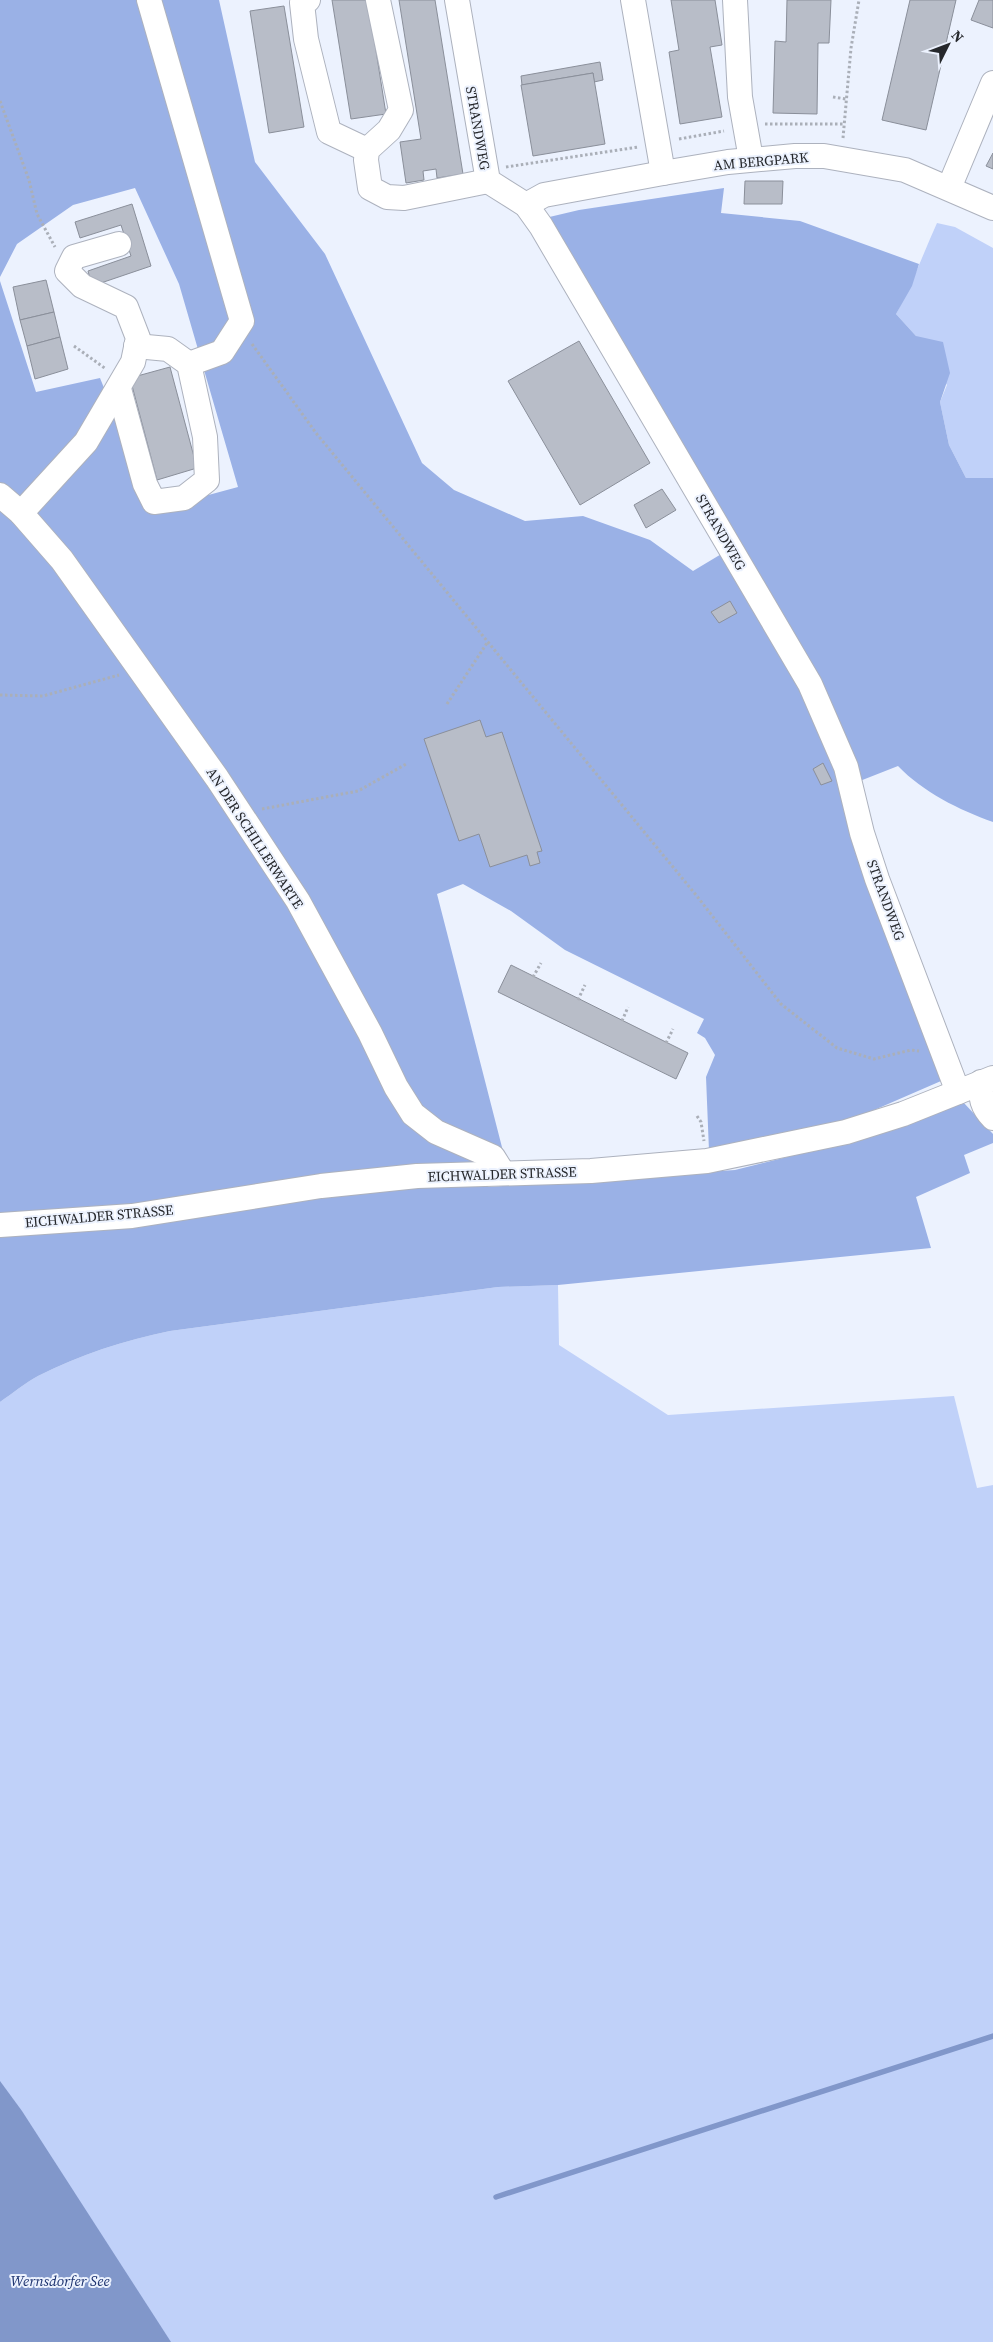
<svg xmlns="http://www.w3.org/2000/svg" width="993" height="2342" font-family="'Source Serif 4',serif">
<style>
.green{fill:#c0d1f9}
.forest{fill:#9ab1e6}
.water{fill:#8197ca}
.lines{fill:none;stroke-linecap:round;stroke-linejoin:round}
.stream{stroke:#8197ca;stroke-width:5.5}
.building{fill:#b8bdc8;stroke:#8a8f9a}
.minor-casing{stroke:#adb2be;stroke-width:26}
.path{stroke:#aaafb8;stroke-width:3;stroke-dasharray:2.5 2.5;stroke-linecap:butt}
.minor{stroke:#fff;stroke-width:24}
.labels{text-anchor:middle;stroke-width:4;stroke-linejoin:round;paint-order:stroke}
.street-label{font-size:14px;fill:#26282c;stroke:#ecf2fe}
.water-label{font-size:15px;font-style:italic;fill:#1d3370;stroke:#ecf2fe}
</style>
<rect width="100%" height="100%" fill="#ecf2fe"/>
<g class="green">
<path d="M937 223 955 227 993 248V478H966L949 445 940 402 947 385 916 336 896 314C912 285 923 254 937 223Z"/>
<path d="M558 1285 559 1345 668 1415 954 1396 977 1488 993 1485V2342H0V1402C13 1393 25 1383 38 1376 79 1355 125 1340 170 1331L498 1287Z"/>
</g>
<path class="forest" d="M0 0H219L255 162 325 254 422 463 454 490 525 521 583 516 650 540 693 571 723 553 537 240 524 223 579 210 724 188 721 213 800 221 919 264 912 286 896 314 916 336 943 342 950 373 940 402 949 445 966 478H993V822C959 810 923 792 898 766L842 788 941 1081 842 1124 709 1151 706 1077 715 1055 705 1038 697 1033 704 1019 565 950 511 911 463 884 437 894 504 1155 480 1159 488 1187 735 1170 799 1154 963 1102 993 1134V1143L964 1155 970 1173 916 1197 931 1248 558 1285 498 1287 170 1331C125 1340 79 1355 38 1376 25 1383 13 1393 0 1402V281L36 392 100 378 153 510 238 487 179 284 135 188 73 205 17 244 0 277Z"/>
<path class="water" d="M0 2081 22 2111 171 2342H0Z"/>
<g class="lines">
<path class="stream" d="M496 2197 993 2036"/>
</g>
<g class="building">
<path d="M332 0H368L386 114 351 119Z"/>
<path d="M399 0H435L463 174 437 178 436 169 423 171 424 180 406 183 400 142 421 139Z"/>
<path d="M671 0H715L722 45 710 47 722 117 680 124 669 52 679 50Z"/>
<path d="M787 0H831L829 43H818L817 114 773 113 775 41 786 42Z"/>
<path d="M910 0H956L926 130 882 120Z"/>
<path d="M979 0H993V28L971 20Z"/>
<path d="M284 6 304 127 269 133 250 11Z"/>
<path d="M600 62 603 80 594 82 593 73 522 85 521 76Z"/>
<path d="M593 73 605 144 533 156 521 85Z"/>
<path d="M993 153V169L986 166Z"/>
<path d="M745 181H783L782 204H744Z"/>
<path d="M132 204 151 266 92 286 88 271 131 256 121 225 80 238 75 222Z"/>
<path d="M46 280 54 312 20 320 13 287Z"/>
<path d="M54 312 60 337 27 346 20 320Z"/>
<path d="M60 337 68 369 35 379 27 346Z"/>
<path d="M579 341 650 463 580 505 508 381Z"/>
<path d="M170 367 197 468 157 480 130 378Z"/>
<path d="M662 489 676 510 646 528 634 505Z"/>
<path d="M730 601 737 613 719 623 711 612Z"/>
<path d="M480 720 486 737 502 732 542 851 537 852 540 863 530 866 527 855 490 867 479 834 459 841 424 739Z"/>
<path d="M823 763 832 781 821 785 813 769Z"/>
<path d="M511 965 688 1053 676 1079 498 992Z"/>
</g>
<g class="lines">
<defs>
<g id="minor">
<path d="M149 0 242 321 222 352 189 364"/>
<path d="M308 0 302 3 306 39 329 132 367 150"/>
<path d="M378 0 401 110 389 130 367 150 366 160 370 188 387 197 404 198 488 181"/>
<path d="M457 0 488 181 526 205 541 226 810 684 846 767 862 833 877 879 958 1092"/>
<path d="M633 0 663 173"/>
<path d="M735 0 740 97 751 159"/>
<path d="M949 188 993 83"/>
<path d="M526 205 544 195 663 173 728 162 795 156H824L905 170 993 208"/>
<path d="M119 389 145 484 154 502 184 498 207 480 205 437 189 364 168 349 136 346"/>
<path d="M0 495 21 513 62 560 217 778 298 901 370 1033 396 1087 413 1114 436 1132 493 1157 503 1173"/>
<path d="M21 513 86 442 133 362 138 338 126 307 82 286 67 271 74 257 119 244"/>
<path d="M981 1082C980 1097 982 1107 993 1118"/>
<path d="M0 1225 132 1216 321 1186 417 1176 591 1171 707 1161 846 1132 903 1114 993 1078"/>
</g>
</defs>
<use href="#minor" class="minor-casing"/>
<g class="path">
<path d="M833 97 846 99"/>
<path d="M0 101 29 180 37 214 55 247"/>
<path d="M765 124H844"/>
<path d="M843 138 851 48 859 0"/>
<path d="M679 139 724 131"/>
<path d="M506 167 638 147"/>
<path d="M252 344 316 433 696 895 781 1004 837 1048 874 1059 911 1050 919 1051"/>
<path d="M74 346 106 369"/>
<path d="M0 695 43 696 119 675"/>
<path d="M447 704 487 643"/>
<path d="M262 809 358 791 408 763"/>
<path d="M533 977 541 963"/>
<path d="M578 1000 585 985"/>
<path d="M622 1021 628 1007"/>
<path d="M666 1043 673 1029"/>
<path d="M697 1116 701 1122 704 1141"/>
</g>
<use href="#minor" class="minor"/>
</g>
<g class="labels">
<g class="street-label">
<text transform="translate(478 128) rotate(80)" y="5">STRANDWEG</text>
<text transform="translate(761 161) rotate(-5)" y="5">AM BERGPARK</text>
<text transform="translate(721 532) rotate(60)" y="5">STRANDWEG</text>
<text transform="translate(255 838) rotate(57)" y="5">AN DER SCHILLERWARTE</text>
<text transform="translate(886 900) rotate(70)" y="5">STRANDWEG</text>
<text transform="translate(502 1174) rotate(-2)" y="5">EICHWALDER STRASSE</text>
<text transform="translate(99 1216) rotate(-5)" y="5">EICHWALDER STRASSE</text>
</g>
<g class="water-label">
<text x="60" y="2286">Wernsdorfer See</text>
</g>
</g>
<g transform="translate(948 45) rotate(48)" stroke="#ecf2fe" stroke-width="4" paint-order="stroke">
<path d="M0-4L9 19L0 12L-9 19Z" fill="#26282c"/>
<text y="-8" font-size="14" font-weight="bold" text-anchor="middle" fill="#26282c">N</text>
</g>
</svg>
